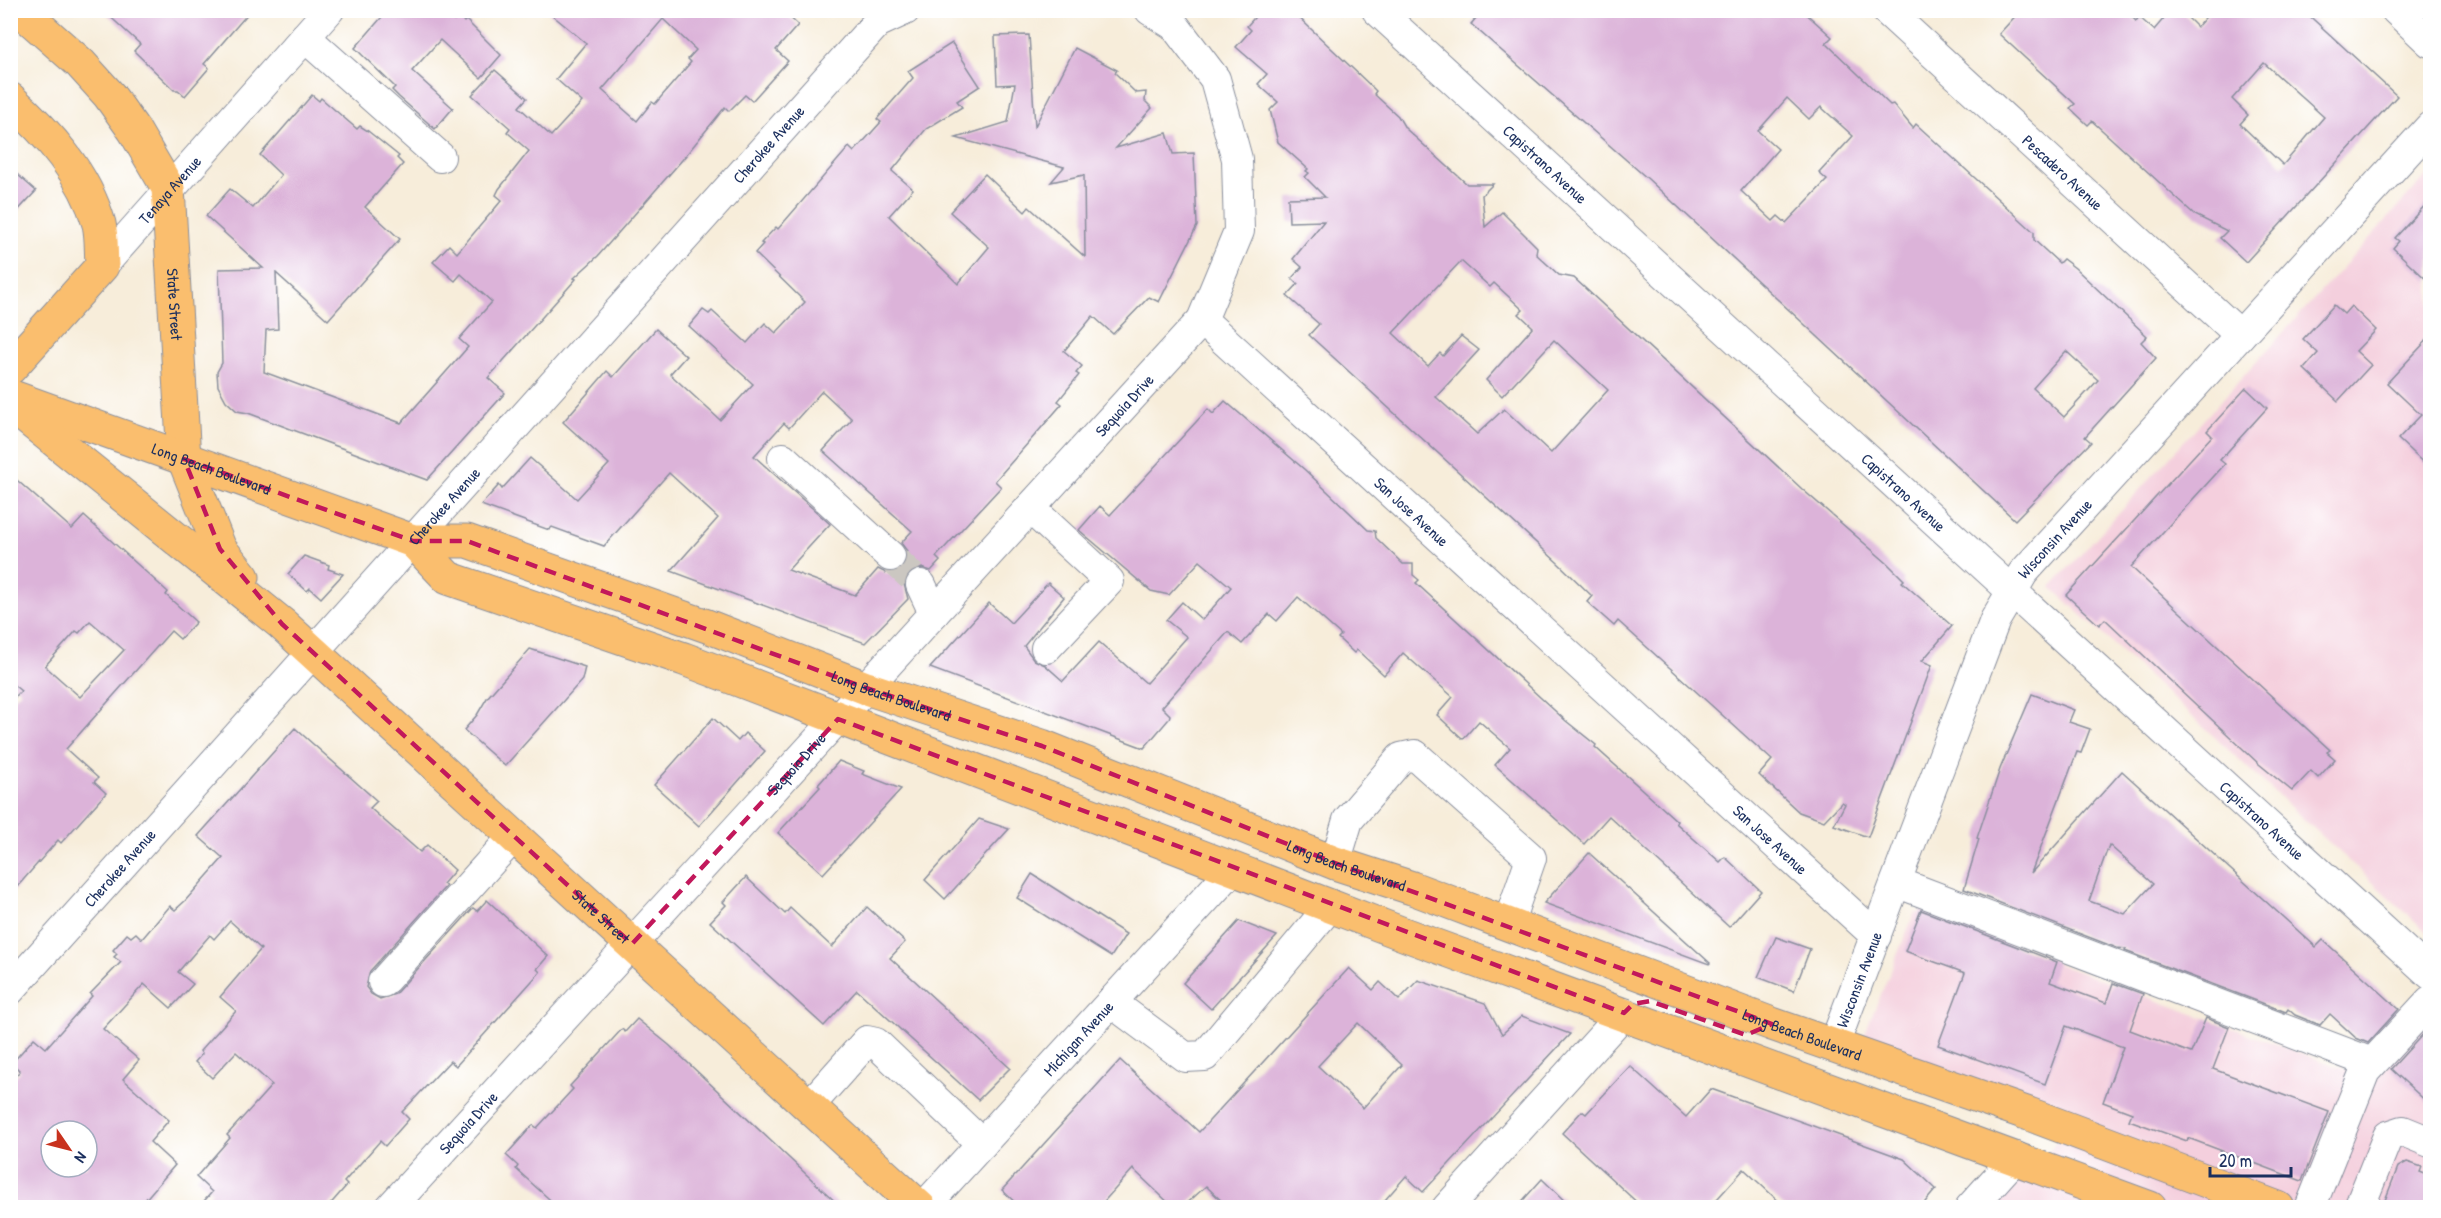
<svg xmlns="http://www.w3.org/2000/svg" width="2441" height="1218" font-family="'Patrick Hand',sans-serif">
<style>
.built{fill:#f4cfdd}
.building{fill:#dcb3d9;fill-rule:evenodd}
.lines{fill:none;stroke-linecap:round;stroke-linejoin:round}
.minor-tunnel{stroke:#cbc7c1;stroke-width:30;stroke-dasharray:30 15;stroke-linecap:butt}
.minor-casing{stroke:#898e9c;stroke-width:32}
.major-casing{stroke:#898e9c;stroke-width:35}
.minor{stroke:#fff;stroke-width:30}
.major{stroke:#fabe6e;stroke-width:33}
.marked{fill:none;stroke:#c2185b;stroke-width:4.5;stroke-dasharray:12 8;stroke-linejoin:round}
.labels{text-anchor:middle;stroke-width:6;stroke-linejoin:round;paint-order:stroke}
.street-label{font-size:16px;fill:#1b2f5e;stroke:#fff}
</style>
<rect width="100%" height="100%" fill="#fff"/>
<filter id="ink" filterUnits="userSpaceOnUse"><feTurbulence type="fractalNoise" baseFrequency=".0167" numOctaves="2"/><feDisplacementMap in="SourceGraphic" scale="12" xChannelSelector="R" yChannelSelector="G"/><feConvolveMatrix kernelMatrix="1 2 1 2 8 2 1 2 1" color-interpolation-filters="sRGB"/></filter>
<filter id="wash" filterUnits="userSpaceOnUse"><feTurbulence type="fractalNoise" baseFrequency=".008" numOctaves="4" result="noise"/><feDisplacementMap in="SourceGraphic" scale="24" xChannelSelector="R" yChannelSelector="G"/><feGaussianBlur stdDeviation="1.35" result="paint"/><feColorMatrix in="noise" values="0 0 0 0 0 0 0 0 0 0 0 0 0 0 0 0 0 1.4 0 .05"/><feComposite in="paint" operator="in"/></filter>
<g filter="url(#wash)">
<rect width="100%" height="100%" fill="#f7edda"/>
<g class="built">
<path d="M2430 172V935L2051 587Z"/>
<path d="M1915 912 2374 1080 2430 1016V1207H1996L2080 1117 1862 1040Z"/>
</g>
<g id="blocks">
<g class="building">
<path d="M103 10H251L204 64 209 68 185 96 178 90H174L134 51 140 44Z"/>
<path d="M388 10H444L454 21 459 16 464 22 466 20 501 55 481 78 440 40 412 71 453 108 435 129 399 97 392 90 395 87 355 48Z"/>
<path d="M546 10H782L798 25 776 50 788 61 752 101 745 95 729 111 725 107 682 160 598 256 574 278 576 279 488 378 505 393 427 480 248 413 237 411 226 401 218 386 217 372 222 363 219 269 263 268 206 216 230 189 253 208 281 175 260 155 312 95 319 101 321 98 357 129 360 126 368 131 399 156 397 158 403 164 365 207 400 239 328 320 276 273 278 329 266 330 264 372 401 423 468 347 459 339 492 302 461 274 455 281 433 262 449 245 457 253 502 200 496 195 499 189 529 151 507 132 510 128 472 95 495 70 527 98 519 107 551 136 582 102 556 79 586 43ZM663 19 696 50 688 59 691 62 655 104 652 102 637 121 602 90Z"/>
<path d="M1261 10H1291L1372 87 1376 91 1374 94 1398 116 1405 128 1467 184H1493L1482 195 1485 227 1502 212 1537 247 1536 254 1559 275 1574 278 1802 489 1887 563 1904 580 1902 582 1952 626 1922 661 1932 665 1868 837 1834 825 1845 804 1842 802 1824 821 1799 812 1759 775 1772 760 1618 621 1614 626 1587 602 1592 596 1557 562 1309 335 1319 324 1287 296 1298 284 1292 278 1302 267 1293 259 1324 221 1289 222 1288 198 1325 197 1305 177 1309 173 1306 171 1308 169 1278 142 1270 110 1278 102 1258 84 1267 74 1236 47 1251 30 1247 26ZM1461 261 1490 287 1494 283 1523 310 1519 314 1533 327 1486 380 1502 396 1554 340 1608 390 1551 453 1504 409 1477 434 1436 397 1479 350 1461 336 1443 356 1440 353 1428 366 1393 333Z"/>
<path d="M1483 10H1802L1832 37 1826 43 1890 105 1893 104 1913 128 1916 124 2034 232V240L2059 263 2063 259 2075 268 2147 336 2141 342 2156 358 2085 437 2091 442 2015 520 1648 179 1471 24ZM1787 98 1809 119 1821 107 1853 136 1819 173 1827 180 1786 223 1778 216 1773 221 1741 191 1778 149 1758 131ZM2066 351 2098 380 2064 417 2033 388Z"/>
<path d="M2021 10H2125L2136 21 2139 17 2154 30 2171 10H2180L2197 27 2212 10H2303L2397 96 2246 262 2220 238 2227 231 2195 215 2092 121 2088 125 2070 108 2075 104 1999 34ZM2264 63 2324 117 2283 165 2240 124 2248 115 2232 99Z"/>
<path d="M1029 35 1035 126 1075 48 1117 70 1115 73 1136 93 1146 92 1145 101 1152 108 1116 148 1167 133 1173 154 1194 153 1197 226 1159 302 1149 297 1113 334 1093 316 1064 351 1082 366 1076 373 1079 375 1058 401 1062 404 995 481 1001 487 936 557 940 561 931 571 922 568 907 575 904 584 908 599 865 643 671 571 718 518 669 473 604 546 552 527 549 530 481 505 499 485 502 489 530 458 577 499 609 464 563 422 607 371 613 377 656 329 686 356 670 374 720 420 753 384 689 326 703 310 709 314 712 311 747 343 765 323 776 333 805 302 755 253 763 244 761 243 776 227 778 229 849 147 854 152 881 122 877 119 913 78 908 71 952 43 980 86 957 101 962 107 926 129 892 171 913 189 889 216 958 284 989 247 950 212 985 174 1025 212 1029 207 1085 257 1084 175 1051 182 1064 167 956 138 1008 122 1015 84 997 85 995 36ZM822 391 852 419 823 451 912 531 901 543 907 551 903 567 895 573H886L878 569 855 595 788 570 830 524 754 456 784 423 789 428Z"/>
<path d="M10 168 36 191 10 219Z"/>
<path d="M2430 200V283L2393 248 2399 241 2395 238Z"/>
<path d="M2334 305 2344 314 2351 306 2376 330 2356 351 2371 365 2338 401 2304 369 2318 353 2303 339Z"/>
<path d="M2430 337V469L2398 439 2421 415 2387 383Z"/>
<path d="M2246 388 2267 408 2220 460 2225 464 2131 567 2330 750 2327 752 2335 759 2318 778 2311 771 2292 791 2259 764 2105 619 2099 625 2066 595 2212 436 2207 431Z"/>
<path d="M1225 401 1305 470 1368 530 1375 531 1376 538 1403 564H1413V575L1419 580 1416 583 1566 721 1596 745 1595 747 1677 821 1676 823 1720 862 1725 857 1761 891 1729 927 1609 816 1584 844 1495 765 1510 748 1479 721 1463 739 1437 715 1453 697 1403 653 1384 675 1357 650 1354 653 1338 638 1341 635 1298 597 1277 621 1269 614 1242 644 1228 632 1162 707 1170 715 1169 719 1144 748 930 668 989 603 1011 623 1048 583 1064 597 1024 646 1034 660 1045 665 1063 681 1099 642 1146 683 1187 637 1166 620 1182 602 1202 620 1231 587 1200 561 1169 595 1151 591 1079 530 1100 506 1110 515 1208 409 1213 414Z"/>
<path d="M10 474 72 529 84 516 168 592 166 595 196 622 180 639 171 631 66 749 98 778 94 782 106 793 61 843 58 840 10 895V702L21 691 10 682ZM90 621 124 650 80 697 45 666 76 631 79 633Z"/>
<path d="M304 556 329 565 328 569 343 574 321 598 310 588 307 591 288 574Z"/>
<path d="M530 649 585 667 582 680 505 766 464 730 477 715 487 698Z"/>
<path d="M2032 694 2074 710 2069 722 2090 729 2081 753 2077 752 2031 873 2122 771 2316 947 2323 940 2399 1009 2368 1043 2356 1038 2330 1014 2320 1025 2295 1015 2288 1009 2286 1012 2125 951 2126 949 2117 948 1964 889 1979 839 1977 838 2000 769ZM2109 845 2153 884 2125 914 2089 901Z"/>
<path d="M713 718 738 741 745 733 765 751 699 826 654 785Z"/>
<path d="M295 728 377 801 370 808 420 852 427 845 455 870 443 884 446 886 370 971 366 987 371 994 380 999 395 994 473 908 477 911 487 900 548 956 537 969 540 972 456 1066 450 1061 402 1112 409 1119 385 1146 380 1141 344 1182 347 1185 327 1208H198L212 1192 196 1177 230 1138 227 1135 272 1085 236 1052 212 1078 195 1062 202 1054 200 1051 236 1011 220 997 261 949 230 921 214 939 210 935 178 972 193 984 171 1008 144 984 103 1029 139 1060 123 1079 169 1120 150 1142 175 1165 138 1208H10V1082L20 1071 12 1063 34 1038 46 1048 92 996 90 994 121 962 114 957 117 954 113 950 127 934 131 937 136 933 142 939 170 906 175 910 185 901 223 858 198 836ZM51 1131H87V1167H51Z"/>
<path d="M839 761 864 771 862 774 901 789 823 874 778 833 820 787 818 785Z"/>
<path d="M979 819 1009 829 945 899 925 880Z"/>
<path d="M1589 853 1710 963 1709 964 1544 903Z"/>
<path d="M1032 874 1126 934 1111 957 1017 898Z"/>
<path d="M746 877 785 914 790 908 832 947 867 907 905 942 890 958 1010 1068 978 1100 857 990 824 1026 710 922 726 905 723 902Z"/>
<path d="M1921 910 2057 962 2050 982 2106 1003 2113 983 2143 994 2130 1030 2191 1053 2206 1018 2229 1027 2213 1069 2329 1112 2302 1181 2188 1138 2187 1141 2129 1120 2132 1113 2103 1102 2123 1047 2066 1026 2045 1084 1938 1045 1965 973 1905 951Z"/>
<path d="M1239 921 1277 936 1211 1009 1183 983Z"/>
<path d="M1776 937 1810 949 1794 991 1758 977Z"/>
<path d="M1349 968 1373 990 1380 982 1399 1000 1418 980 1485 1003 1502 1034 1522 1016 1570 1034 1423 1192 1406 1176 1378 1208H1229L1206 1186 1182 1208H1174L1133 1169 1098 1208H1021L1002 1190 1120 1060 1199 1132ZM1358 1023 1402 1065 1363 1108 1318 1066Z"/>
<path d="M637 1019 669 1045 842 1208H559L516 1169 518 1166 506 1155 533 1125 537 1128 573 1089 570 1086 622 1029 625 1032Z"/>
<path d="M2425 1032 2430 1037V1105L2391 1069Z"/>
<path d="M1630 1066 1686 1117 1711 1089 1904 1159 1936 1189 1920 1208H1786L1744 1169 1709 1208H1643L1562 1133 1582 1111 1586 1114Z"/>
<path d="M2407 1162 2422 1167 2420 1172 2430 1176V1208H2382L2398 1167Z"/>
<path d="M1542 1179 1572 1208H1516Z"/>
</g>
</g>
</g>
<g filter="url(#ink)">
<use href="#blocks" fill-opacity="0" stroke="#898e9c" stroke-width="1.5"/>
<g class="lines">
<path class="minor-tunnel" d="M890 556 921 585"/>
<defs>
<g id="minor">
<path id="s1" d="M1377 10 2430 974"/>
<path id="s2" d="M1886 10 2240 335"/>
<path d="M2396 10 2430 42"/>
<path d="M305 37 440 157"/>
<path id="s3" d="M102 266 329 10"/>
<path id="s4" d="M1202 320 1876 936"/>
<path d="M783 458 890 556"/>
<path d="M1030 508 1109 581 1046 648"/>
<path d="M921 585 934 613"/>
<path d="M1335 863 1348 820 1401 758 1415 755 1531 858 1508 924"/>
<path d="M1896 882 2372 1063"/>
<path d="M383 982 514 836"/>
<path id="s5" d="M10 990 877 23 905 10"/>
<path d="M1111 1002 1185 1057 1205 1056 1331 905"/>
<path id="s6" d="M1834 1045 1995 620 2023 573 2430 127"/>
<path d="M809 1106 867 1041 876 1043 982 1144"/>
<path id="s7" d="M390 1208 1202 320 1239 231 1237 159 1215 79 1174 25 1150 10"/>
<path id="s8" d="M923 1208 1232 870"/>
<path d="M1447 1208 1624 1013"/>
<path d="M1970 1208 2016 1157"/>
<path d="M2310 1208 2365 1071 2430 1001"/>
<path d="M2359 1208 2388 1136 2403 1131 2430 1142"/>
</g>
<g id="major">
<path id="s9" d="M20 10 80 63 109 95 134 130 168 188 184 459 220 549 243 577"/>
<path d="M10 99C48 133 85 174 99 224 102 237 101 252 102 266L10 368"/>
<path id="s10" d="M10 396 413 541H467L707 626 866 688 1042 746 1335 863 1412 888 1772 1024 2029 1114 2278 1208"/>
<path id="s11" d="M12 406 282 624 920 1208"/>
<path d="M413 541 448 578 684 659 1406 935 2150 1208"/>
</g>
</defs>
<use href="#minor" class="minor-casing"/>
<use href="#major" class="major-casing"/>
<use href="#minor" class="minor"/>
<use href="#major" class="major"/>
</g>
</g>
<path class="marked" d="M184 459 413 541H467L866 688 1042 746 1335 863 1772 1024 1746 1035 1650 1001 1633 1004 1624 1013 838 719 632 944 282 624 220 549Z"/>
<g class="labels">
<g class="street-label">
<text dy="6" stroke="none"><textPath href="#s5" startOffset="1136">Cherokee Avenue</textPath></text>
<text dy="6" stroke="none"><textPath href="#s1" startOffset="228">Capistrano Avenue</textPath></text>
<text dy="6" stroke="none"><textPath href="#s2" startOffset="240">Pescadero Avenue</textPath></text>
<text dy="6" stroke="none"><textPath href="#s3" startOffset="102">Tenaya Avenue</textPath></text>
<text dy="6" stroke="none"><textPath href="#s9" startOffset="350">State Street</textPath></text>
<text dy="6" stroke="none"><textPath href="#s7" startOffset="1088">Sequoia Drive</textPath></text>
<text dy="6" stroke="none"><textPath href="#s10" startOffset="214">Long Beach Boulevard</textPath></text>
<text dy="6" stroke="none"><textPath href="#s1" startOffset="714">Capistrano Avenue</textPath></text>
<text dy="6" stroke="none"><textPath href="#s5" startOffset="650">Cherokee Avenue</textPath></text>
<text dy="6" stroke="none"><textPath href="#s4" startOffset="284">San Jose Avenue</textPath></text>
<text dy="6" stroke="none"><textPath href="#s6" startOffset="556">Wisconsin Avenue</textPath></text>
<text dy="6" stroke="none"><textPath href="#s10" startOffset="934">Long Beach Boulevard</textPath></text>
<text dy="6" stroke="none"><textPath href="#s7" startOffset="602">Sequoia Drive</textPath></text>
<text dy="6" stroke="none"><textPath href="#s1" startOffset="1200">Capistrano Avenue</textPath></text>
<text dy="6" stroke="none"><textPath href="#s4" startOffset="770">San Jose Avenue</textPath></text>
<text dy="6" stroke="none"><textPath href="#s10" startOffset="1420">Long Beach Boulevard</textPath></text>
<text dy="6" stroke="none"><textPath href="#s5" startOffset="164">Cherokee Avenue</textPath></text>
<text dy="6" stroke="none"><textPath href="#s11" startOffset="780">State Street</textPath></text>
<text dy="6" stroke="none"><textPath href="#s6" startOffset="70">Wisconsin Avenue</textPath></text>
<text dy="6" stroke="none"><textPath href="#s10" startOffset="1906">Long Beach Boulevard</textPath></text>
<text dy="6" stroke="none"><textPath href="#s8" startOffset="230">Michigan Avenue</textPath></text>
<text dy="6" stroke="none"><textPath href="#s7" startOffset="116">Sequoia Drive</textPath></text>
</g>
</g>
<rect width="2441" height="1218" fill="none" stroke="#fff" stroke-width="36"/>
<g transform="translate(69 1149) rotate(125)"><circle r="28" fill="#ffffff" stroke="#a4acbf" stroke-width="1.5"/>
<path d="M0-4.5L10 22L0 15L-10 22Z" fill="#c8321e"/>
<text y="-9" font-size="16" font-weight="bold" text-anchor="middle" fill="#1b2f5e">N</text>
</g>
<path d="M2210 1167v9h81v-9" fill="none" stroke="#1b2f5e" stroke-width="3"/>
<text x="2219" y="1167" font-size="18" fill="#1b2f5e" stroke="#ffffff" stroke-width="4.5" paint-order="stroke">20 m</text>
</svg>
